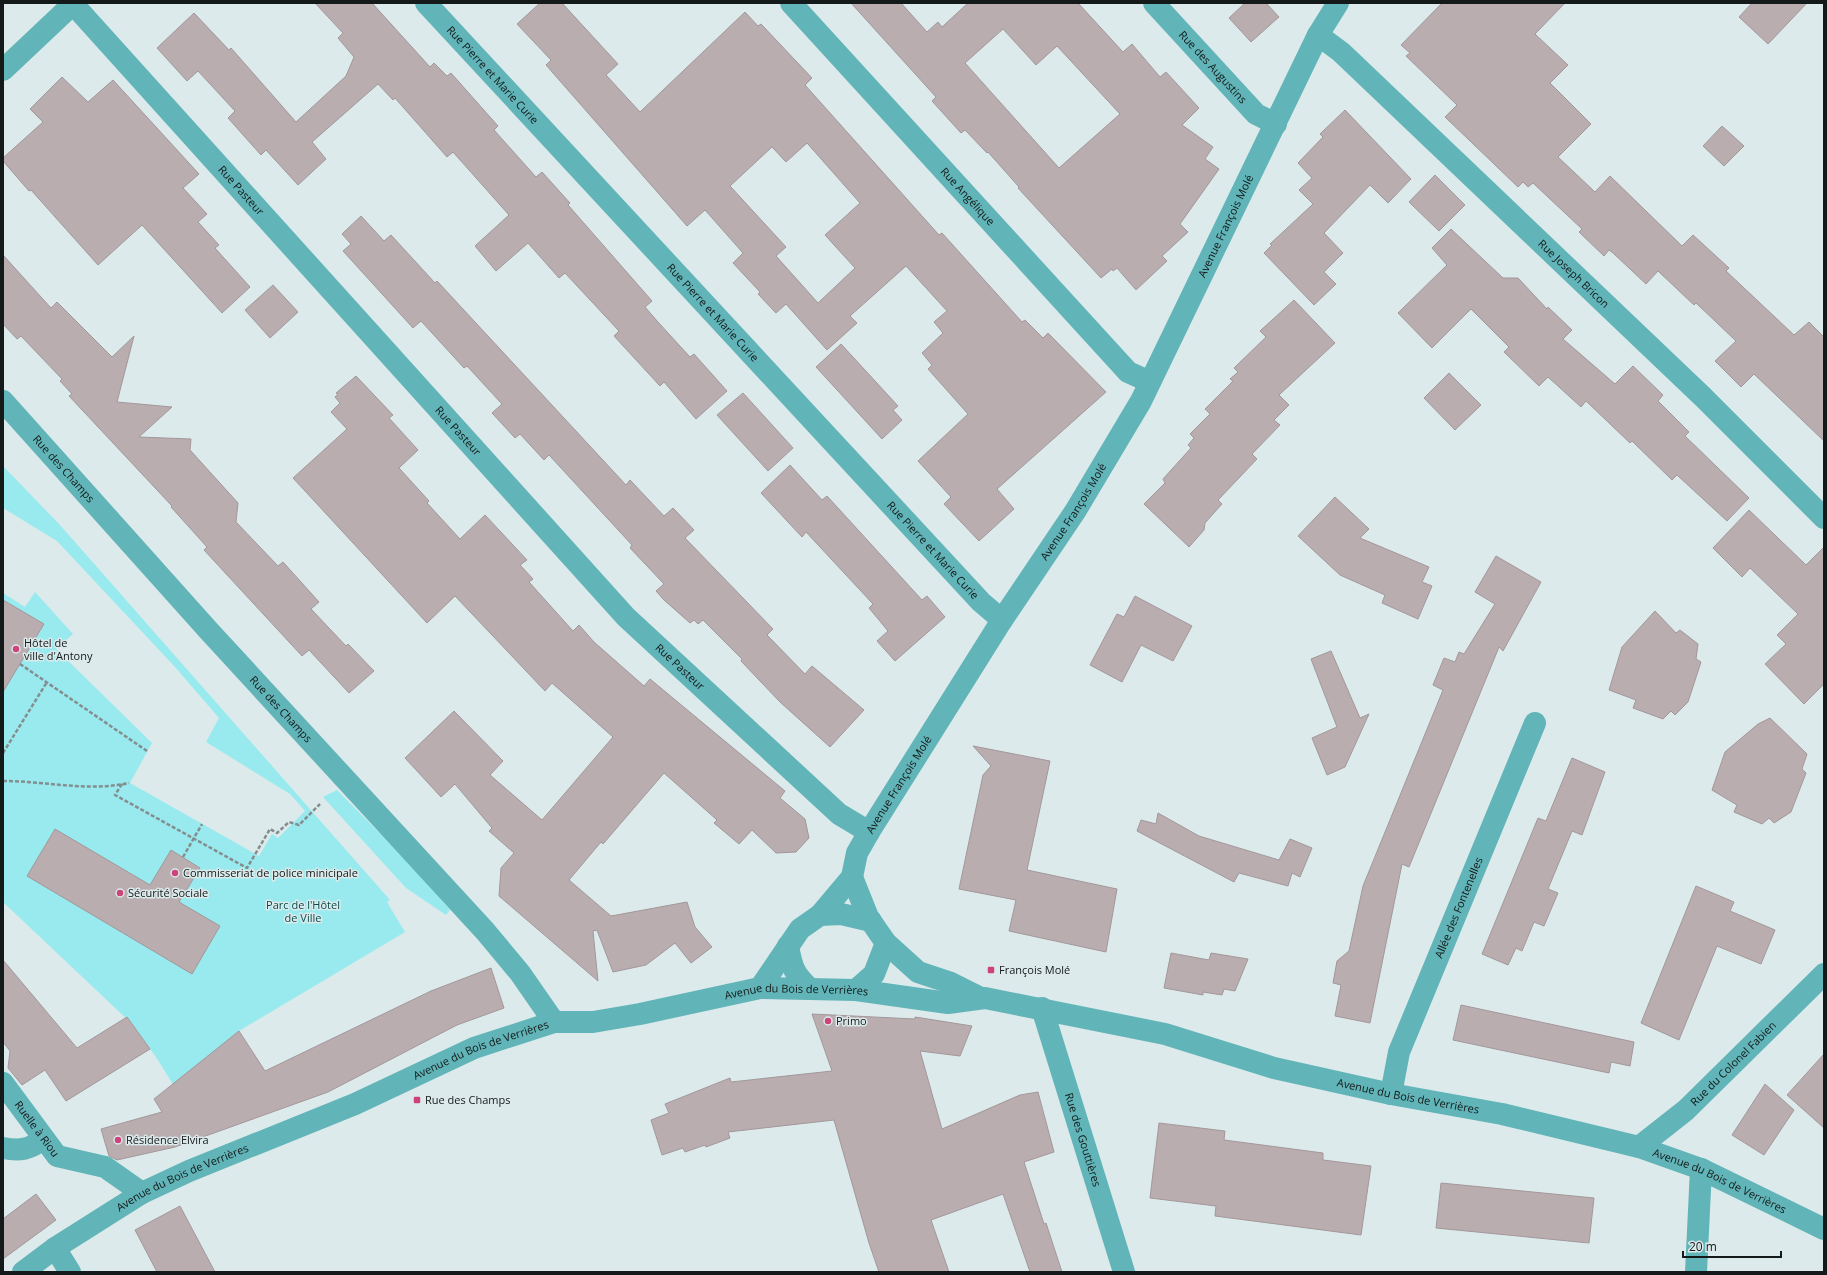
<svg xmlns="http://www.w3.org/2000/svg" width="1827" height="1275" font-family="'Open Sans',sans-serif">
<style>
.green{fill:#99eaee}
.building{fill:#b9adb0;stroke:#a3979a;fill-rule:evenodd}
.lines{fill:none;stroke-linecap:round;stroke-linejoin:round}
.path{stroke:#848e8f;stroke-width:2.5;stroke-dasharray:4 2;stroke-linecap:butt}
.minor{stroke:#61b4b8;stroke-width:22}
.poi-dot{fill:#cd437a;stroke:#dceaeb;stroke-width:1.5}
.labels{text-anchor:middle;stroke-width:3;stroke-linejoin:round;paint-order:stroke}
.street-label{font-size:11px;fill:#141919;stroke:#dceaeb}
.poi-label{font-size:11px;fill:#141919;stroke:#dceaeb;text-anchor:start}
.park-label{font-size:11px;fill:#0a4c4e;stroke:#dceaeb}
</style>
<rect width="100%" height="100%" fill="#dceaeb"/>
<g class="green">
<path d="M3 466 60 525 390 900 387 902 405 932 239 1031 174 1086 156 1057 131 1023 3 902V593L25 607 35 592 73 634 56 649 152 743 130 783 259 856 272 834 278 838 305 811 290 794 206 742 219 718 175 667 57 541 3 508Z"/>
<path d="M337 790 413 867 450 910 446 915 406 888 323 797Z"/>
</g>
<g class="building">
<path d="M315 3H372L430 67 434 63 447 76 451 73 498 126 494 130 536 177 542 172 570 203 568 205 652 301 645 307 658 322 690 357 694 354 727 391 696 419 664 382 660 386 614 336 619 331 565 273 559 278 528 243 496 271 475 246 509 215 453 152 447 157 395 98 393 100 378 84 312 142 326 159 298 185 266 150 261 155 228 118 235 111 198 71 187 81 157 48 194 13 229 50 231 48 296 122 346 76 354 57 338 38 343 33Z"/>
<path d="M540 3H562L618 64 606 75 640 112 745 12 758 26 761 24 812 78 805 85 939 235 942 233 1022 322 1025 320 1043 338 1048 333 1106 392 997 489 1014 509 979 541 944 504 951 497 918 461 968 414 928 369 932 365 922 353 943 333 934 322 947 311 906 266 850 316 857 323 827 350 786 304 776 313 758 294 760 292 733 263 743 253 705 210 687 226 546 65 551 60 517 24ZM807 143 860 203 825 235 855 268 818 303 776 256 786 247 730 186 772 147 786 162Z"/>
<path d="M851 3H901L927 32 938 22 942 27 968 3H1078L1123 52 1132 44 1160 77 1166 72 1199 108 1182 125 1213 147 1205 159 1219 169 1180 224 1188 232 1162 256 1167 261 1136 290 1117 268 1113 271 1112 269 1101 278 1018 188 1019 187 988 152 987 153 965 130 961 133 932 101 936 97ZM1003 29 1036 65 1057 46 1120 114 1059 168 965 63Z"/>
<path d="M1245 3H1266L1279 17 1251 42 1229 18Z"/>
<path d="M1442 3H1565L1535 34 1568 65 1550 83 1591 124 1558 157 1595 192 1610 176 1682 246 1693 235 1729 268 1726 271 1794 335 1809 322 1824 337V441L1754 374 1741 387 1715 361 1736 341 1696 303 1694 305 1658 271 1646 284 1613 253 1609 250 1604 256 1579 232 1582 229 1533 183 1528 187 1523 182 1518 187 1445 117 1457 105 1406 56 1410 53 1401 45Z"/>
<path d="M1752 3H1807L1768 44 1739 17Z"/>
<path d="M62 77 88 102 113 80 199 174 183 188 207 214 198 222 219 245 215 248 250 287 222 313 142 225 98 265 31 190 29 191 3 161V158L43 122 30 109Z"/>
<path d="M1345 110 1411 179 1388 203 1370 185 1324 233 1343 253 1324 272 1336 284 1314 305 1264 253 1272 245 1270 244 1313 204 1299 190 1312 178 1298 163 1323 137 1320 134Z"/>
<path d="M1722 126 1744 146 1724 166 1703 146Z"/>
<path d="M1435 175 1465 205 1439 231 1409 202Z"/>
<path d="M361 216 384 241 391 235 435 283 437 281 626 485 630 480 664 516 673 508 694 530 685 538 773 629 767 635 805 674 812 666 864 710 830 747 780 702 741 661 742 659 703 620 698 624 694 620 690 623 664 600 656 591 664 584 630 548 632 545 549 455 544 460 520 434 515 438 492 413 502 404 467 366 464 368 421 321 413 328 343 251 351 244 342 234Z"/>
<path d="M1451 229 1503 278H1518L1547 309 1548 307 1572 330 1563 339 1615 384 1633 366 1663 395 1658 401 1689 432 1685 436 1749 498 1727 521 1677 475 1672 480 1632 441 1630 443 1586 401 1581 407 1548 377 1539 386 1504 352 1509 347 1471 309 1432 348 1398 313 1447 265 1432 248Z"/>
<path d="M3 255 51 308 57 302 112 357 134 336 117 402 172 407 139 437 191 439 190 450 238 503 236 522 278 566 283 562 319 602 311 609 346 646 348 644 374 671 349 693 309 650 302 656 204 550 207 547 171 507 172 506 69 396 72 394 60 381 62 379 21 336 17 339 3 324Z"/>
<path d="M273 285 298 312 270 338 245 310Z"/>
<path d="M1294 300 1335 343 1279 395 1289 405 1274 420 1280 425 1252 454 1257 459 1218 500 1222 504 1205 523 1204 530 1189 547 1144 504 1165 483 1163 479 1191 448 1188 445 1194 438 1190 434 1210 414 1205 409 1233 381 1230 379 1238 372 1234 368 1266 337 1260 331Z"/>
<path d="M841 344 898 406 893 410 902 420 882 439 816 367Z"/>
<path d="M1449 373 1481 405 1455 430 1424 398Z"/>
<path d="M356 376 393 415 389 418 418 450 399 468 429 501 427 503 460 539 485 515 527 560 520 565 533 579 529 582 573 631 579 625 594 642 644 686 650 679 785 791 780 798 805 819 809 838 796 852 776 853 752 830 739 844 714 823 717 820 664 773 603 844 601 842 569 880 611 916 687 902 695 927 712 947 691 963 675 943 646 965 613 972 597 930 593 931 598 981 499 896 501 868 514 853 489 831 492 828 455 784 441 797 405 758 454 711 503 761 490 775 542 820 613 737 552 683 545 691 455 596 427 623 293 478 347 429 331 412 340 403 335 397 338 394 336 393Z"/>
<path d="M743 393 793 448 768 471 717 415Z"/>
<path d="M790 465 822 500 827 496 922 600 927 596 945 617 895 661 877 641 888 631 869 608 873 604 806 532 802 537 761 493Z"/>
<path d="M1335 497 1369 529 1360 538 1429 567 1422 582 1432 586 1418 619 1382 603 1385 595 1340 575 1298 536Z"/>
<path d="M1749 510 1806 565 1824 547V684L1804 704 1765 664 1786 644 1777 635 1798 614 1750 568 1742 577 1713 548Z"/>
<path d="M1496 556 1541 582 1503 651 1499 647 1409 867 1402 864 1370 1023 1335 1016 1341 985 1333 983 1337 961 1349 951 1363 886 1443 690 1433 685 1444 658 1455 662 1459 652 1464 654 1495 604 1475 592Z"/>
<path d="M1135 596 1192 626 1173 661 1141 645 1122 682 1090 665 1117 614 1124 617Z"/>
<path d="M3 600 44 624 3 692Z"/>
<path d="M1655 611 1676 633 1680 630 1698 644 1696 659 1701 662 1688 702 1675 715 1671 711 1663 719 1633 708 1636 700 1609 690 1622 647Z"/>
<path d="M1331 651 1360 718 1369 714 1345 767 1327 775 1312 738 1337 727 1311 659Z"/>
<path d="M1770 718 1807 754 1802 769 1806 773 1791 812 1774 823 1769 818 1762 824 1734 812 1737 805 1712 790 1725 752 1758 724Z"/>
<path d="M973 746 1050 761 1027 870 1117 889 1106 952 1009 931 1016 900 959 889 983 775 991 766Z"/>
<path d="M1572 758 1605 772 1582 835 1572 831 1548 889 1558 893 1544 926 1534 922 1522 951 1516 948 1508 965 1482 954 1538 818 1546 821Z"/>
<path d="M1158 813 1199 836 1279 860 1290 839 1312 848 1300 877 1292 873 1288 886 1239 873 1234 882 1137 831 1141 820 1156 824Z"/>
<path d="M55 829 150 885 171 850 200 868 179 902 220 926 192 974 27 876Z"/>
<path d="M1696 886 1734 902 1730 911 1775 930 1761 964 1717 946 1679 1040 1641 1023Z"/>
<path d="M1171 953 1209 960 1211 953 1248 959 1235 991 1224 989 1222 995 1203 992V995L1164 988Z"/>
<path d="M3 960 77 1048 127 1017 150 1049 66 1101 45 1070 22 1085 8 1068 10 1051 3 1042Z"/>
<path d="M491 968 504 1008 457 1025 328 1092 175 1147 117 1160 109 1156 101 1129 162 1112 154 1099 239 1031 265 1071 431 991Z"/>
<path d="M1461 1005 1634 1042 1630 1066 1611 1062 1609 1073 1453 1040Z"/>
<path d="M812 1014 915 1019V1017L972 1026 960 1056 920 1051 942 1129 1020 1095 1038 1092 1054 1152 1024 1162 1044 1224 1046 1223 1062 1272H1030L1003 1194 931 1220 949 1272H879L869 1243 834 1120 728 1132 730 1138 706 1147 705 1145 685 1152 683 1148 662 1155 651 1120 669 1113 665 1104 730 1078 731 1082 832 1071Z"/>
<path d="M1824 1054V1128L1787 1095Z"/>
<path d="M1765 1084 1794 1110 1764 1155 1732 1135Z"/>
<path d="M1159 1123 1225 1131 1224 1140 1323 1153V1160L1371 1166 1361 1235 1215 1216 1216 1206 1150 1198Z"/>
<path d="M1441 1183 1594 1198 1589 1243 1436 1228Z"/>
<path d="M36 1194 56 1220 3 1259V1219Z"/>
<path d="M180 1206 215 1272H157L135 1230Z"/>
</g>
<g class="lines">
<g class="path">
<path d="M20 664 147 751"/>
<path d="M3 753 47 682"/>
<path d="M3 781C46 781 87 792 129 783"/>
<path d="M122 784 115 795 247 868 270 829 277 833 289 822 299 825 320 804"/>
<path d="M183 857 202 824"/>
</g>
<g class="minor">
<path id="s1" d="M426 3 981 602 1002 620"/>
<path id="s2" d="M791 3 1128 372 1150 382"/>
<path id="s3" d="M1154 3 1256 114 1276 124"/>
<path id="s4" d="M73 4 626 617 839 814 869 832"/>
<path id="s5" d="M1318 35 1341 52 1703 397 1824 518"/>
<path d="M3 70 74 3"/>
<path id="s6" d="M3 401 209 631 485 931 520 973 554 1022"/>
<path d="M852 877 868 917 886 943 918 972 951 983 981 998"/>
<path d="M820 915 841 914 871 921"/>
<path d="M788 946C792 968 794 974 810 989"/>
<path id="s7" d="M760 988 800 929 820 915 852 877 857 853 869 832 1002 620 1076 510 1141 401 1318 35 1338 3"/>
<path d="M856 990 874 974 886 943"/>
<path id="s8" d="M1042 1008 1124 1272"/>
<path id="s9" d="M3 1083 57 1156 105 1167 142 1193"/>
<path id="s10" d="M1391 1094 1399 1052 1535 723"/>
<path id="s11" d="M1639 1147 1686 1110 1824 974"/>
<path d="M3 1148C19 1151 31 1150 43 1138"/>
<path d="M55 1248 70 1272"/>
<path id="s12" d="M23 1272 55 1248 142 1193 189 1171 355 1104 474 1048 554 1022H593L640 1014 760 988 856 990 948 1003 985 998 1165 1034 1274 1068 1391 1094 1502 1114 1639 1147 1701 1169 1824 1229"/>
<path d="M1696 1272 1701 1169"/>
</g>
</g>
<g class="poi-dot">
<circle cx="16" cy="649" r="4"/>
<circle cx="175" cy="873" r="4"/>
<circle cx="120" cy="893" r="4"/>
<rect x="987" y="966" width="8" height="8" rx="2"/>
<circle cx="828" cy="1021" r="4"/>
<rect x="413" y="1096" width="8" height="8" rx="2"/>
<circle cx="118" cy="1140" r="4"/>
</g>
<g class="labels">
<g class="street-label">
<text dy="4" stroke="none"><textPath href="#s3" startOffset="87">Rue des Augustins</textPath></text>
<text dy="4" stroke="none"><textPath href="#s1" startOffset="98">Rue Pierre et Marie Curie</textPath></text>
<text dy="4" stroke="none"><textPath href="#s4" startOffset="251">Rue Pasteur</textPath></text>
<text dy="4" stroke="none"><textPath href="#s2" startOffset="262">Rue Angélique</textPath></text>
<text dy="4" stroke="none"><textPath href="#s7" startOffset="898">Avenue François Molé</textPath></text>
<text dy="4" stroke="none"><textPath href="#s5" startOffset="350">Rue Joseph Bricon</textPath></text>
<text dy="4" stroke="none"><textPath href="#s1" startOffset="422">Rue Pierre et Marie Curie</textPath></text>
<text dy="4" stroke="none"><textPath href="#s4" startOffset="575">Rue Pasteur</textPath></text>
<text dy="4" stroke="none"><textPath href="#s6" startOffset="91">Rue des Champs</textPath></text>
<text dy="4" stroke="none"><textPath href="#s7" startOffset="574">Avenue François Molé</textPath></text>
<text dy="4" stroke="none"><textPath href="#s1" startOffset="746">Rue Pierre et Marie Curie</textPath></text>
<text dy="4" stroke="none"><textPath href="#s4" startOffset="899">Rue Pasteur</textPath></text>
<text dy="4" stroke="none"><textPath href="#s6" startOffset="415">Rue des Champs</textPath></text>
<text dy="4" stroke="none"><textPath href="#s7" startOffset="250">Avenue François Molé</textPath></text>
<text dy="4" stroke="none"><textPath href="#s10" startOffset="199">Allée des Fontenelles</textPath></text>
<text dy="4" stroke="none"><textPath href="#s12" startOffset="835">Avenue du Bois de Verrières</textPath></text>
<text dy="4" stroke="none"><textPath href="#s12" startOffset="511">Avenue du Bois de Verrières</textPath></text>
<text dy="4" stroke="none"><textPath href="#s11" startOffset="126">Rue du Colonel Fabien</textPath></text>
<text dy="4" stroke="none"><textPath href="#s12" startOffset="1460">Avenue du Bois de Verrières</textPath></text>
<text dy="4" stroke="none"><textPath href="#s9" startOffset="57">Ruelle à Riou</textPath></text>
<text dy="4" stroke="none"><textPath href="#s8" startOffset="138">Rue des Gouttières</textPath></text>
<text dy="4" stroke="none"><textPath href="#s12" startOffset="186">Avenue du Bois de Verrières</textPath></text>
<text dy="4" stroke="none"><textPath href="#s12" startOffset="1784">Avenue du Bois de Verrières</textPath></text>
</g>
<g class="poi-label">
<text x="24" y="647">Hôtel de<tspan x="24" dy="13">ville d'Antony</tspan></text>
<text x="183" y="877">Commisseriat de police minicipale</text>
<text x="128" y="897">Sécurité Sociale</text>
<text x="999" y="974">François Molé</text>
<text x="836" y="1025">Primo</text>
<text x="425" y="1104">Rue des Champs</text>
<text x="126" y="1144">Résidence Elvira</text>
</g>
<g class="park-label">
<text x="303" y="909">Parc de l'Hôtel<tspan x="303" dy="13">de Ville</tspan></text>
</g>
</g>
<rect width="1827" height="1275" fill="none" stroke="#141919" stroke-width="8"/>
<path d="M1683 1251v6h98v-6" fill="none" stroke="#141919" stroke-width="2"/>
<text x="1689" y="1251" font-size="12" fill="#141919" stroke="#dceaeb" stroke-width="3" paint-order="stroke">20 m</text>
</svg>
